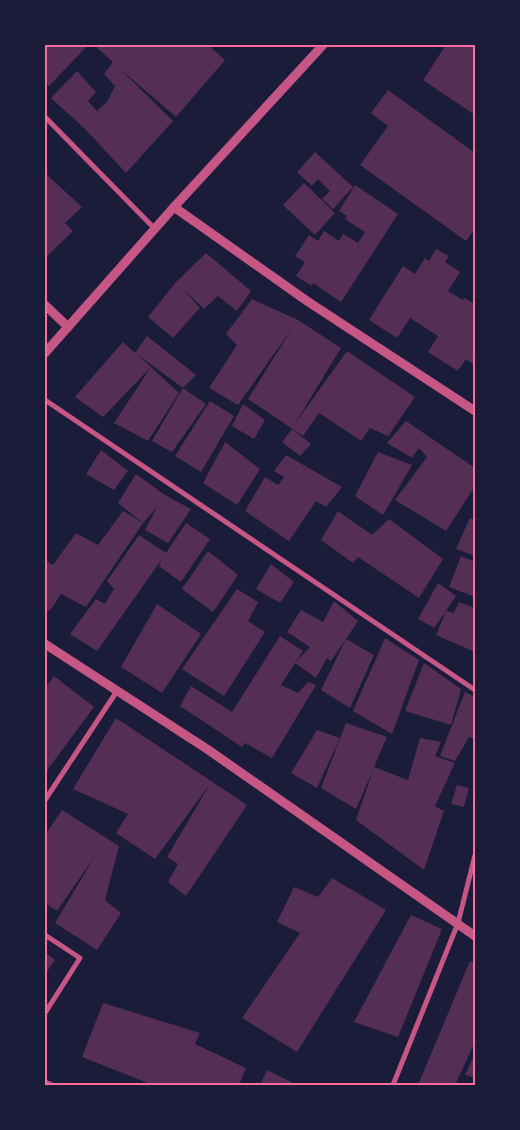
<svg xmlns="http://www.w3.org/2000/svg" width="520" height="1130" font-family="'Golos Text',sans-serif">
<style>
.building{fill:#542f53}
.lines{fill:none;stroke-linecap:round;stroke-linejoin:round}
.minor{stroke:#c65784;stroke-width:5}
.tertiary{stroke:#c65784;stroke-width:9}
.neatline{fill:none;stroke:#ff6b9d;stroke-width:2}
</style>
<rect width="100%" height="100%" fill="#1b1b3a"/>
<g class="building">
<path d="M45 45H88L49 86 45 83Z"/>
<path d="M100 45H208L225 60 176 117 119 68 173 121 126 173 85 129 51 98 77 71 96 92 88 101 97 111 107 102 115 86 104 74 113 62 97 48Z"/>
<path d="M446 45H475V115L423 80Z"/>
<path d="M388 90 475 153V229L466 241 360 165 388 126 371 113Z"/>
<path d="M315 152 353 187 333 209 322 199 330 191 318 179 312 186 297 172Z"/>
<path d="M45 173 82 207 65 223 73 231 45 258Z"/>
<path d="M304 183 335 213 315 235 283 205Z"/>
<path d="M355 185 398 214 341 302 313 283 312 286 296 276 305 262 295 256 309 235 318 241 324 231 339 241 343 234 358 243 365 232 345 219 347 216 339 211Z"/>
<path d="M436 249 449 256 445 262 460 272 448 291 463 300 464 298 475 304V365L466 359 458 371 428 352 438 336 410 318 397 338 369 320 403 266 415 274 425 258 429 261Z"/>
<path d="M206 253 251 291 237 311 218 296 204 309 181 287 200 308 173 338 148 317 176 282Z"/>
<path d="M252 299 298 320 341 348 294 425 347 351 415 397 388 436 370 428 361 441 319 413 303 436 248 399 293 327 238 405 209 388 237 345 226 334Z"/>
<path d="M147 336 196 375 183 388 137 354 151 367 103 417 75 397 123 342 135 353Z"/>
<path d="M151 367 179 393 148 441 114 423Z"/>
<path d="M183 388 206 404 172 452 152 441Z"/>
<path d="M210 401 234 416 201 472 175 456Z"/>
<path d="M243 404 265 420 254 439 232 426Z"/>
<path d="M406 421 475 468V486L446 531 395 500 427 457 419 448 412 458 387 443Z"/>
<path d="M292 429 311 444 300 456 282 442Z"/>
<path d="M225 442 260 469 237 505 203 483Z"/>
<path d="M101 450 128 471 114 490 86 474Z"/>
<path d="M378 452 412 465 383 515 355 496Z"/>
<path d="M286 455 342 487 326 507 316 501 289 541 245 511 265 477 278 485 284 477 274 471Z"/>
<path d="M136 474 165 495 191 509 168 543 145 530 157 507 143 523 118 503Z"/>
<path d="M123 511 143 523 86 607 61 594 50 611 45 608V560L53 565 76 533 98 545Z"/>
<path d="M338 511 372 535 389 519 443 559 419 598 358 557 353 563 321 540Z"/>
<path d="M470 518 475 520V556L456 549Z"/>
<path d="M186 523 210 539 181 582 159 566 162 559 97 651 70 634 96 599 105 604 114 589 107 581 139 535 166 553Z"/>
<path d="M208 551 238 575 213 612 182 589Z"/>
<path d="M461 556 475 562V597L449 587Z"/>
<path d="M271 564 294 582 280 603 256 589Z"/>
<path d="M438 583 456 596 446 611 454 613 459 602 475 608V652L436 635 446 611 434 628 418 619Z"/>
<path d="M237 589 258 602 248 621 265 632 224 696 182 669Z"/>
<path d="M334 601 358 621 346 639 374 655 350 708 321 690 346 639 331 661 327 658 316 678 295 663 281 685 298 693 308 682 316 685 272 758 245 743 242 747 180 706 191 686 232 712 280 636 303 651 295 663 310 647 287 632 301 610 323 622Z"/>
<path d="M157 604 201 634 162 693 121 667Z"/>
<path d="M385 638 419 660 392 734 353 711Z"/>
<path d="M424 663 461 689 451 725 405 711Z"/>
<path d="M54 676 94 707 45 773V689Z"/>
<path d="M465 692 475 697V739L469 737 455 761 440 756Z"/>
<path d="M116 718 247 805 186 896 168 882 178 864 167 857 210 784 155 859 116 833 128 814 73 789Z"/>
<path d="M346 723 387 737 374 767 408 780 420 738 441 742 435 756 455 763 435 806 444 811 424 870 356 820 373 770 356 809 321 788Z"/>
<path d="M317 730 340 738 317 788 291 773Z"/>
<path d="M457 785 469 788 464 807 451 804Z"/>
<path d="M62 810 119 846 105 900 121 913 97 950 55 923 95 856 57 911 45 903V835Z"/>
<path d="M332 878 386 910 297 1052 242 1018 300 933 277 922 294 887 318 897Z"/>
<path d="M411 915 442 929 398 1037 354 1022Z"/>
<path d="M45 952 55 960 45 974Z"/>
<path d="M470 961 475 963V1042L455 1085H418Z"/>
<path d="M103 1003 200 1033 195 1044 246 1068 239 1085H153L82 1057Z"/>
<path d="M475 1053V1078L465 1075Z"/>
<path d="M267 1070 297 1085H260Z"/>
</g>
<g class="lines">
<g class="minor">
<path d="M45 117 155 229"/>
<path d="M45 400 475 690"/>
<path d="M45 800 117 691"/>
<path d="M45 935 80 958 45 1013"/>
<path d="M45 1082 52 1085"/>
<path d="M393 1085 458 923 475 855"/>
</g>
<g class="tertiary">
<path d="M174 207 307 301 475 411"/>
<path d="M45 305 68 327"/>
<path d="M45 353 174 207 323 45"/>
<path d="M45 644 207 749 475 936"/>
</g>
</g>
<rect width="520" height="1130" fill="none" stroke="#1b1b3a" stroke-width="92"/>
<rect x="46" y="46" width="428" height="1038" class="neatline"/>
</svg>
